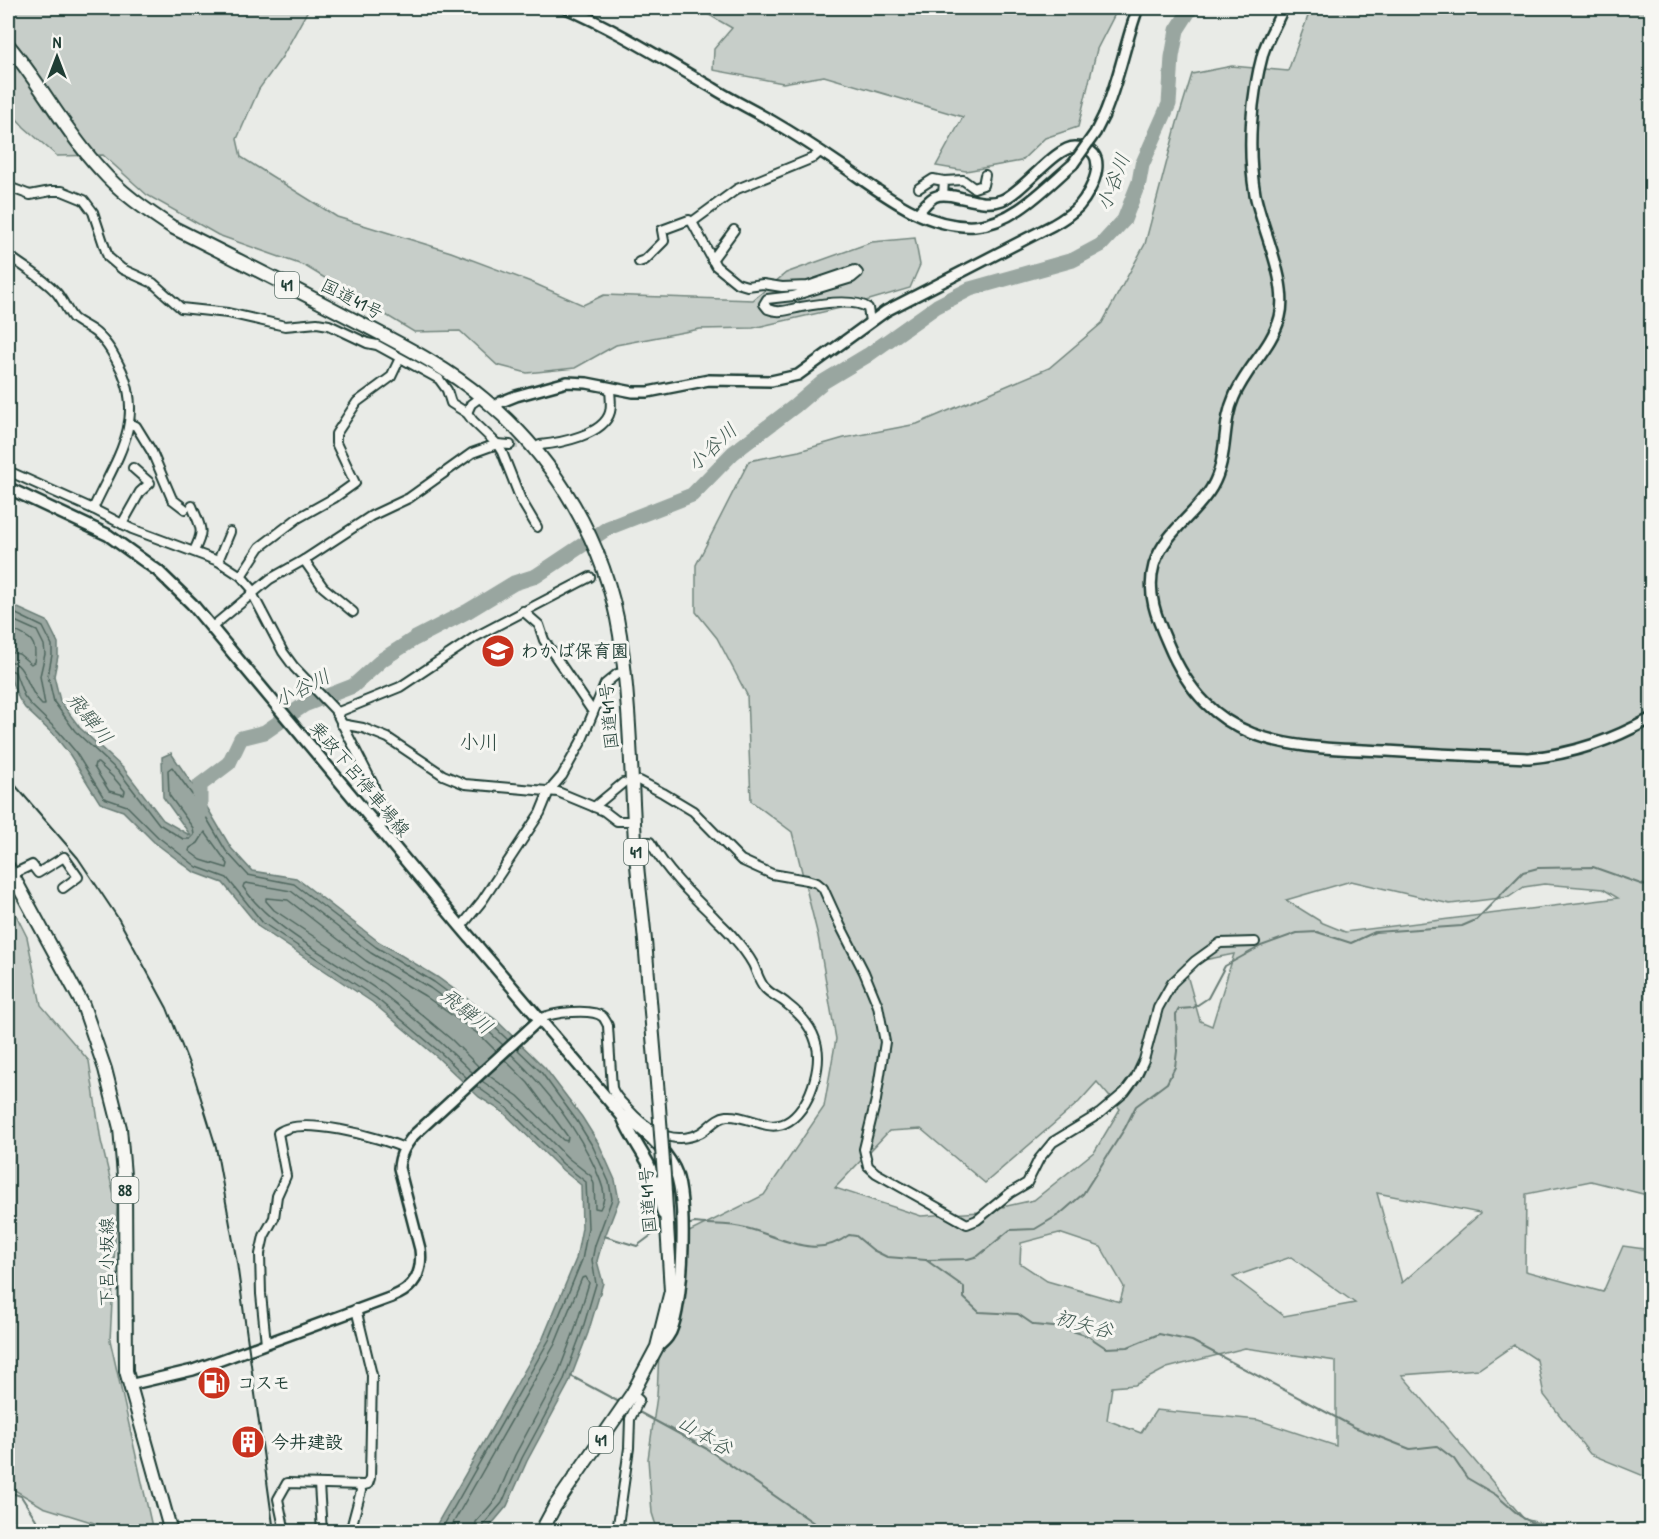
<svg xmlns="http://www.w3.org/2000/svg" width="1659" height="1539" font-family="'Patrick Hand','Klee One',sans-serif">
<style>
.green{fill:#c7cec9;stroke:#73867e;stroke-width:1.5;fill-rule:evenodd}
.water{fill:#99a6a0;stroke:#687c75;stroke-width:1.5}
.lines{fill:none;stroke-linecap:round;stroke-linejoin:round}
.shore{stroke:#50675f;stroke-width:1.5}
.stream{stroke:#687c75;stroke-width:2}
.river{stroke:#99a6a0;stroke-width:15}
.minor-tunnel{stroke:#c1c8c3;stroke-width:8;stroke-dasharray:8 4;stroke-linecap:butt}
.minor-casing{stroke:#1f3d34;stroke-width:12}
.tertiary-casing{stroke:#1f3d34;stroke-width:14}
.secondary-casing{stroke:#1f3d34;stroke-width:15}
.primary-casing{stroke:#1f3d34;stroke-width:16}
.trunk-casing{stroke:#1f3d34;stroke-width:16}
.minor{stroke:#f6f6f2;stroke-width:8}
.tertiary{stroke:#f6f6f2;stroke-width:9}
.secondary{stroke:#f6f6f2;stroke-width:10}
.primary{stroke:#f6f6f2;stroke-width:12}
.trunk{stroke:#f6f6f2;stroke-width:12}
.rail{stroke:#1f3d34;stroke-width:2}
.tertiary-bridge-casing{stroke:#1f3d34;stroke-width:14;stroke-linecap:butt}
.trunk-bridge-casing{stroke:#1f3d34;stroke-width:16;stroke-linecap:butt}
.tertiary-bridge{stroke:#f6f6f2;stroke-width:9}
.trunk-bridge{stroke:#f6f6f2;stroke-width:12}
.labels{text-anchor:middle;stroke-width:6;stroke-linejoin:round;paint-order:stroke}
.shield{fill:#f6f6f2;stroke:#60746d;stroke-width:1.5}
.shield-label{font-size:16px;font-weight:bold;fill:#1f3d34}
.street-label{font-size:18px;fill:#1f3d34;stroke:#f6f6f2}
.poi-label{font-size:18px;font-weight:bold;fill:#1f3d34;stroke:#f6f6f2;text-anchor:start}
.water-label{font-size:20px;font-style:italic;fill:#445c54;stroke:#f6f6f2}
.neighbourhood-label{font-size:20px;fill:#1f3d34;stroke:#f6f6f2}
</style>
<rect width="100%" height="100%" fill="#e9ebe7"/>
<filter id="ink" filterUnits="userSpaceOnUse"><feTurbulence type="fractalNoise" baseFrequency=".0167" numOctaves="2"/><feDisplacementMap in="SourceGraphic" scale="12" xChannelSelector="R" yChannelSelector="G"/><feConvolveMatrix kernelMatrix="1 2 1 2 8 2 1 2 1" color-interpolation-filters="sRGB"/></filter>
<g filter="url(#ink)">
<g class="green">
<path d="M8 8H128L138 12 178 8H309L282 57 259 89 237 139 241 157 337 217 451 252 531 282 583 305 604 295 753 300 786 273 872 242 915 238 920 265 910 288 849 306 753 328 700 329 616 345 575 368 527 373 497 365 460 331 414 332 305 266 218 235 147 195 103 155 57 156 24 127 8 109Z"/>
<path d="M697 8H1118L1097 49 1078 127 1045 138 1021 161 966 171 936 166 963 117 824 76 783 83 713 70 714 49 732 28Z"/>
<path d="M1311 8H1651V1196L1591 1181 1526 1194 1525 1271 1603 1292 1623 1246 1651 1250V1479L1590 1454 1544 1395 1537 1360 1514 1345 1479 1369 1402 1375 1524 1519 1571 1531 658 1532 652 1513 648 1459 657 1396 659 1351 673 1240 764 1195 824 1107 836 1039 818 936 792 832 751 801 747 695 717 638 696 612V565L749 461 799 451 844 438 917 424 1049 368 1102 323 1145 244 1177 123 1192 74 1232 66 1288 71ZM1351 881 1450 904 1509 897 1524 887 1544 884 1603 889 1618 898 1345 932 1323 923 1286 900ZM1234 954 1212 1026 1200 1021 1184 964ZM1097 1082 1120 1109 1095 1151 1034 1200 980 1212 921 1216 835 1188 889 1131 921 1129 985 1183 1079 1102ZM1377 1193 1480 1213V1214L1402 1283ZM1059 1233 1101 1247 1124 1287 1120 1302 1047 1281 1020 1263 1021 1243ZM1291 1257 1355 1303 1284 1316 1233 1277ZM1245 1348 1336 1361V1446L1258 1420 1156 1410 1141 1433 1107 1420 1112 1387 1135 1385 1167 1368Z"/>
<path d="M8 899 27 937 41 1005 89 1061 101 1141 117 1207 110 1340 152 1527 104 1526 43 1507 8 1486Z"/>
</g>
<path class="water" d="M8 600 9 604 47 621 58 643V656L54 676 60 701 80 728 124 769 163 820 191 836 163 797 162 757 171 753 201 797 231 848 252 871 296 878 379 942 437 977 495 1019 545 1068 582 1117 599 1144 615 1180 619 1200 601 1247 597 1261 603 1283 588 1333 568 1385 527 1461 507 1506 486 1531H433L543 1338 576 1259 582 1228 581 1185 560 1168 503 1112 479 1097 437 1057 372 1002 259 927 223 883 194 872 154 842 123 811 100 803 70 755 55 736 25 708 19 699 11 680 8 647Z"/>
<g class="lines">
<g class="shore">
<path d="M8 610 43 627 52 645V655L48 676 54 702 75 731 120 773 159 824 183 839H190L194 835 193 828 169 795 168 770 172 767 196 800 226 851 248 875 294 884 376 947 434 982 491 1024 508 1040"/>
<path d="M8 618 37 631 44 645 45 654 40 676 45 705H42C27 691 26 662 8 661"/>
<path d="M8 628C26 636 39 638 34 662L31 664 19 654 8 652"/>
<path d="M8 669 15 672 24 696 30 704 59 732 75 751 104 798 127 806 158 837 197 867 227 878 263 923 376 998 441 1053 467 1078"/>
<path d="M95 763H98L114 778 125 791 124 795 109 791 94 767Z"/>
<path d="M205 832 228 864 227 868 201 860 189 851 190 848 198 843Z"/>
<path d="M479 1067 452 1040 385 984 274 910 266 901V898L288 900 366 961 425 996 481 1036 496 1051"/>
<path d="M473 1073C443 1044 412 1015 379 991 335 959 274 932 243 887L244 884 246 883 291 891 371 953 430 988 486 1029 503 1045"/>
<path d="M488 1075 518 1096 563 1140 567 1141 568 1137 563 1130 528 1083 505 1060"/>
<path d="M482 1081 512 1102 568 1158 591 1176 594 1184 595 1208 600 1209C602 1205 604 1201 604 1196 604 1187 599 1178 596 1170 576 1126 545 1087 511 1054"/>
<path d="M440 1532 549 1340 582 1260 588 1228 586 1182 563 1164 507 1108 476 1086"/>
<path d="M448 1532 555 1344 582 1278 586 1277 589 1283 575 1329 556 1379 515 1455 496 1499 476 1522 474 1532"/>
<path d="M482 1532 483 1525 502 1503 522 1458 563 1382 582 1331 596 1284 592 1260 595 1245 612 1199 609 1182 593 1147 577 1121 541 1072 517 1049"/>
</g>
<g class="stream">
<path d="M687 1225 694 1223C710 1225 730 1223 746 1228 782 1237 814 1261 849 1235L856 1236 873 1250 887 1257 926 1260 968 1259 978 1256 1010 1230 1035 1229 1060 1214 1083 1194 1125 1128 1136 1106 1167 1083 1175 1067 1177 1051 1176 1014 1179 1009 1193 1008 1208 998 1225 966 1261 946 1297 933 1317 932 1351 943 1375 932 1462 926 1476 920 1523 872 1538 868 1593 867 1652 888"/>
<path d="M604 1236 637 1246 657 1231 664 1229"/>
<path d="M926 1260 964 1287V1298L979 1312 1018 1314 1034 1325 1063 1328 1088 1336 1106 1348 1128 1347 1159 1334 1192 1341 1354 1427 1410 1449 1437 1446 1454 1459 1467 1478 1496 1495 1520 1516 1545 1530 1578 1529 1585 1532"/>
<path d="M571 1376 621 1403"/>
<path d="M637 1411 707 1449 827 1532"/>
<path d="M8 1492 21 1496 42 1529"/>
</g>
<path class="river" d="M200 814V785L229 763 241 738 265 732 304 705 353 686 383 659 414 639 468 611 514 583 536 576 608 528 692 495 733 453 795 406 823 382 868 355 937 306 970 289 1073 260 1101 245 1124 220 1139 182 1142 165 1169 104 1172 57 1177 30 1191 8"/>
<path class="minor-tunnel" d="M510 445H533"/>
<defs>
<g id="minor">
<path d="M821 151 813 158 737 189 692 222 716 266 737 283 747 286 763 284 782 287 808 286 855 270 858 273 852 278 793 296 767 299 764 304 768 309C780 314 790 309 801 307 817 304 855 298 868 308L870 322"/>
<path d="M919 188 933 179 944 181"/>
<path d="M8 192 14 189 30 195 51 191H62L84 200 93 212 108 257 122 269 153 283 181 308 228 313 285 326 317 323 329 325 367 343 377 345 439 379 447 390 451 403 467 413 473 421 497 444 502 452 521 500 537 527"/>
<path d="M943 195 944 181 963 180 974 188 983 185 985 175"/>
<path d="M8 255C23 267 42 277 55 291 63 299 66 310 73 318 80 324 89 327 96 333 108 343 115 357 122 371 145 424 114 462 93 509"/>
<path d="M712 260 734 230"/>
<path d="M639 262 645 260 664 241 662 230 689 220 692 222"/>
<path d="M467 413 471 404 482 396"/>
<path d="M130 424 136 426 152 452 172 499 185 509"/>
<path d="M540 445C560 443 604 435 610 412 612 404 610 396 610 388"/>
<path d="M8 471 93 509 132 529 218 561 241 576 254 591"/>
<path d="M192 506C201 529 205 529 194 551"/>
<path d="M122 524 140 492 150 483 133 468"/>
<path d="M304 560 323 587 353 612"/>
<path d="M218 561 230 532"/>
<path d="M241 576 260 547 298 518 334 498 355 483 336 443V434L357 402 391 377 400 358"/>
<path d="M252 593 283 652 294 667 335 710 373 784 384 816 380 829"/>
<path d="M523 611 539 625 544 640 593 712"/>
<path d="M212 627 270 579 304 560 371 516 409 498 472 453 497 444 510 445"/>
<path d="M336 713 400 687 475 637 590 577"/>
<path d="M341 724 363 728 388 738 443 775 465 784 558 792 604 811 617 821H634"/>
<path d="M640 781 663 793 693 811 741 860 772 874 807 880 817 883 823 888 840 925 864 972 878 1006 885 1042 876 1100 864 1149 868 1166 876 1173 967 1224 977 1220 1010 1193 1027 1183 1039 1159 1053 1142 1099 1114 1125 1092 1136 1077 1144 1060 1158 1008 1172 983 1195 961 1220 943 1255 942"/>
<path d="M594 807 623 783"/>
<path d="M11 875 32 865 38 873 64 857 78 877 63 888"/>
<path d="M461 927 482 901 540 813 549 791 562 776 581 742 605 684 617 674 624 673"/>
<path d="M540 1019C552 1012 593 1008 603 1017 604 1018 608 1025 608 1026L612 1088C615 1097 621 1102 628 1109 646 1129 672 1147 700 1133 709 1128 716 1117 727 1116 741 1115 753 1122 767 1125 800 1132 818 1083 818 1057 818 1035 804 1017 787 1004 781 998 771 995 765 988 759 982 757 972 753 964 748 955 741 946 734 938 728 930 719 923 712 915 689 893 666 870 650 842H635"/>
<path d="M266 1343 261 1294 260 1254 264 1236 274 1218 277 1196 286 1176 278 1133C300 1115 379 1137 404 1148"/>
<path d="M319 1484 322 1532"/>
<path d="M39 1532 51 1528 68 1532"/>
<path d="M285 1532 278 1499 287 1483 364 1485 368 1484 370 1478 372 1375 356 1309"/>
<path d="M350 1532 361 1491 360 1485"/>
<path d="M620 1532 618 1525 629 1448 630 1419 639 1400 632 1394"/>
</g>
<g id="tertiary">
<path d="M566 8C617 30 664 60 713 88 732 100 753 110 772 121 796 135 819 150 841 165 881 192 924 229 975 226 1014 223 1045 188 1073 164"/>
<path d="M1283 8C1277 23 1268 37 1263 53 1251 97 1247 149 1255 194 1262 230 1289 282 1280 317 1272 347 1246 368 1234 397 1221 426 1229 457 1212 487 1196 515 1164 532 1154 565 1146 593 1157 619 1168 644 1212 749 1289 747 1387 751 1434 754 1482 756 1529 758 1574 754 1612 740 1652 718"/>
<path d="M1104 115C1119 80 1125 43 1138 8"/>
<path d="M494 407 501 402 516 396 567 382 587 383 633 392H648L709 380 771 381 798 375 886 311 1053 225C1062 220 1071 214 1079 206 1093 190 1113 147 1075 147 1055 147 1024 191 1002 200 979 209 951 189 934 197 928 201 922 208 918 213"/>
<path d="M129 1385 193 1370 221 1360 392 1297C415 1288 423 1272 420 1249L399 1168C400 1154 405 1146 414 1135L540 1019"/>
</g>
<g id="secondary">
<path d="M8 488 108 535 158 571 192 604 461 927 622 1116C629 1133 639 1147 648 1163 656 1179 659 1197 663 1214"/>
<path d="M623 1116C642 1128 664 1148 674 1168 688 1196 683 1295 673 1325 670 1335 666 1340 657 1347"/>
</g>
<path id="primary" d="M8 867 83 1005 105 1069 120 1128 125 1187 126 1371 171 1532"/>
<g id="trunk">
<path d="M8 45C41 84 65 131 100 169 120 192 146 210 172 227 234 258 295 289 356 321 400 344 445 366 484 399 555 457 606 544 620 635 630 703 631 773 635 841 637 874 642 907 645 941 650 996 654 1052 659 1107"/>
<path d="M541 1532 555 1506 632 1394 657 1347 671 1291 664 1176"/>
</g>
</defs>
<use href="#minor" class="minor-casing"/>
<use href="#tertiary" class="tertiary-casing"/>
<use href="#secondary" class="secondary-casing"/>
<use href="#primary" class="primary-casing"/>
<use href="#trunk" class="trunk-casing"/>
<use href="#minor" class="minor"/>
<use href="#tertiary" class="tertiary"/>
<use href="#secondary" class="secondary"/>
<use href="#primary" class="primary"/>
<use href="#trunk" class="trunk"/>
<path class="rail" d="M8 777 78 858 118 918 167 1008 195 1079 216 1147 237 1263 274 1532"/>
<defs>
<path id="tertiary-bridge" d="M1073 164 1095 133 1104 115"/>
<path id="trunk-bridge" d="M659 1107 664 1176"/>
</defs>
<use href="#tertiary-bridge" class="tertiary-bridge-casing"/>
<use href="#trunk-bridge" class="trunk-bridge-casing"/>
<use href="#tertiary-bridge" class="tertiary-bridge"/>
<use href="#trunk-bridge" class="trunk-bridge"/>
</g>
</g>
<defs>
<symbol id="school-disc" viewBox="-11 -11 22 22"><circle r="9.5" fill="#c8321e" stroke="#f6f6f2"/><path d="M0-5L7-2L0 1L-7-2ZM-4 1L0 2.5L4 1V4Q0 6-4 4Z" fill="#fff"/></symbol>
<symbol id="fuel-disc" viewBox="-11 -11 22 22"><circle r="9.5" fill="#c8321e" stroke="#f6f6f2"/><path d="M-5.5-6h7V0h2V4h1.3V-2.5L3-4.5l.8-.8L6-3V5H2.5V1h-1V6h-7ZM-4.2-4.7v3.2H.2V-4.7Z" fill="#fff"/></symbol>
<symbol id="building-disc" viewBox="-11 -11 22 22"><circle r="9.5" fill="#c8321e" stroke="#f6f6f2"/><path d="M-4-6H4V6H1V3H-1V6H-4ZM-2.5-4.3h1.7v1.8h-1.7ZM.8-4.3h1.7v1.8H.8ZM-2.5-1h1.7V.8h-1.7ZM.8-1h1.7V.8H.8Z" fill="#fff"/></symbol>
</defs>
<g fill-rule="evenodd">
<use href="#school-disc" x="479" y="632" width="38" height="38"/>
<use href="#fuel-disc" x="195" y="1364" width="38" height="38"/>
<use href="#building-disc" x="229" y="1423" width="38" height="38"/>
</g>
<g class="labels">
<g class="shield">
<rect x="275" y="272" width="24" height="26" rx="4.5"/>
<rect x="624" y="839" width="24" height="26" rx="4.5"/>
<rect x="111.5" y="1177" width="27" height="26" rx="4.5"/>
<rect x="589" y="1427" width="24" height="26" rx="4.5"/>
</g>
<g class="shield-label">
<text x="287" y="291">41</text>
<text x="636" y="858">41</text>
<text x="125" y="1196">88</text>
<text x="601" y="1446">41</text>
</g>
<g class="street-label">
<text transform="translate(352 299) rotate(27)" y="6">国道41号</text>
<text transform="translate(609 716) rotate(-95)" y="6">国道41号</text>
<text transform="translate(360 779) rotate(50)" y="6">乗政下呂停車場線</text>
<text transform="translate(648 1200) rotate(-94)" y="6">国道41号</text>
<text transform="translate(107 1262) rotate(-90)" y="6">下呂小坂線</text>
</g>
<g class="poi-label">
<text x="521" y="657">わかば保育園</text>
<text x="237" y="1389">コスモ</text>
<text x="271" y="1448">今井建設</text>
</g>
<g class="water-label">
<text transform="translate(1113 182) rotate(-69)" y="7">小谷川</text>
<text transform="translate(712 447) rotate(-43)" y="7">小谷川</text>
<text transform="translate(302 688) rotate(-27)" y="7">小谷川</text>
<text transform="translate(90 718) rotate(51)" y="7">飛騨川</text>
<text transform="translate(467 1011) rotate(39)" y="7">飛騨川</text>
<text transform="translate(1084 1324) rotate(15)" y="7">初矢谷</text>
<text transform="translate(705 1435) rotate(31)" y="7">山本谷</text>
</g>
<g class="neighbourhood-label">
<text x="479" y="749">小川</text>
</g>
</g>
<rect width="1659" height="1539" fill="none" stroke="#f6f6f2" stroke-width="30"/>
<rect x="15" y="15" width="1629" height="1509" fill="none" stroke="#1f3d34" stroke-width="2" filter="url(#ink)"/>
<g transform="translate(57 57)" stroke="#f6f6f2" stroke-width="4.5" paint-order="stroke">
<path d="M0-4.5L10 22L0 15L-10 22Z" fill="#1f3d34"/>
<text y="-9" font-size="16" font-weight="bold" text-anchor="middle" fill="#1f3d34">N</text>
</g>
</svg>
